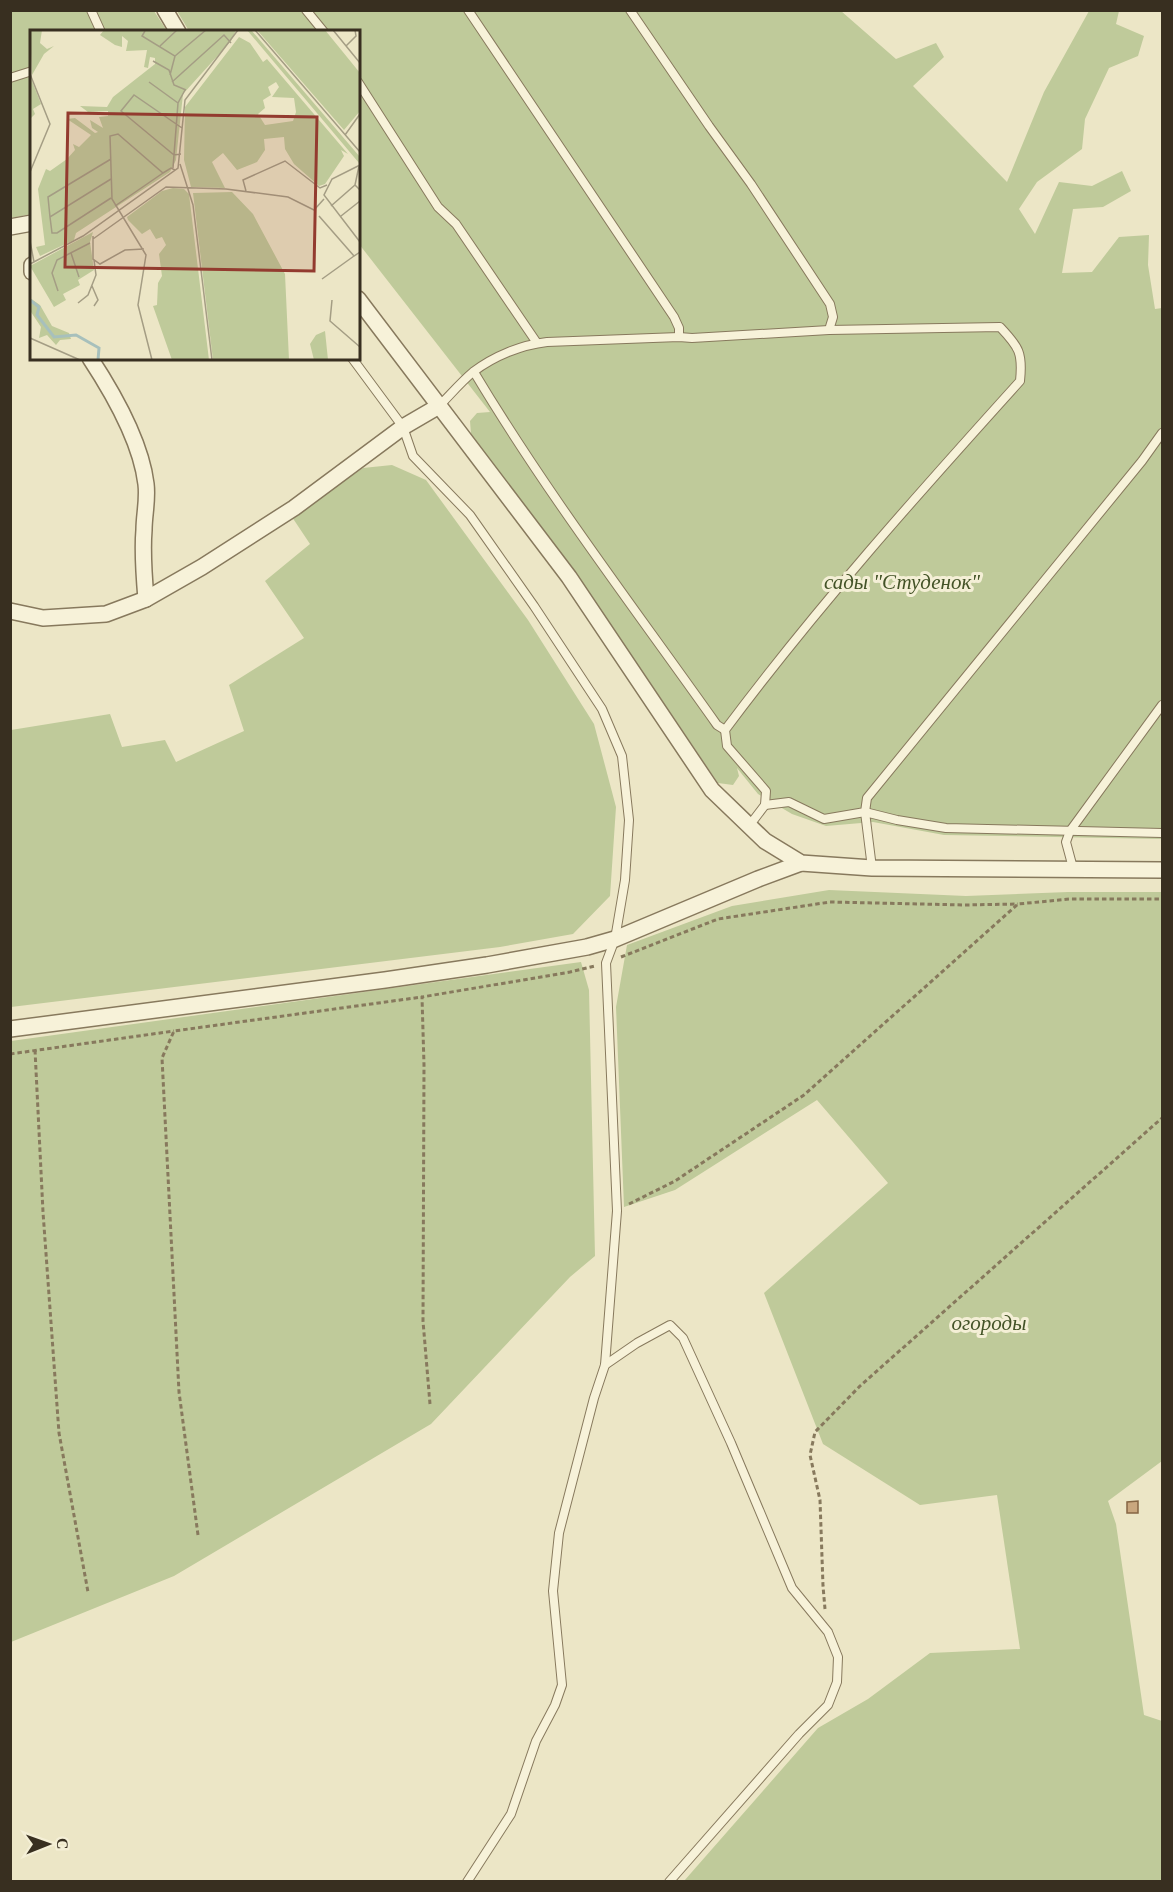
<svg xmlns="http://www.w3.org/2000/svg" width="1173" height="1892" font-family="'Times New Roman',serif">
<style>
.green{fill:#bfca9a}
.building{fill:#c9a77e;stroke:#856644;stroke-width:1.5}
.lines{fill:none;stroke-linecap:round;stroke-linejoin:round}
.lane-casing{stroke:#87795d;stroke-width:10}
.street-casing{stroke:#87795d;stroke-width:18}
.path{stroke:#87795d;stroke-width:3;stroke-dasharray:4.5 3;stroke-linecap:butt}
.lane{stroke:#f7f2d9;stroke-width:8}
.street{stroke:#f7f2d9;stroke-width:15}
.labels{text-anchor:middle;stroke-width:6;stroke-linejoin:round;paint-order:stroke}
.park-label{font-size:21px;font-style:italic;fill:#435327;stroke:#f4efd6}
.inset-river{fill:none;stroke:#a7c0bc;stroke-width:3}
.inset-road{fill:none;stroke:#a49d84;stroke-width:1.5}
.view{fill:#933b2f;fill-opacity:0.15;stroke:#933b2f;stroke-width:3}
.inset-edge{fill:none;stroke:#382f20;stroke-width:3}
</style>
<rect width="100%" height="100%" fill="#ece6c6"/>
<g class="green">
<path d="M11 11H154L167 31 32 32 31 214 11 218Z"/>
<path d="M177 11H841L896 59 936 43 944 57 913 86 1007 182 1044 92 1089 11H1119L1116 24 1144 36 1138 56 1109 68 1085 119 1082 149 1037 182 1019 209 1035 234 1059 182 1092 186 1122 171 1131 191 1103 207 1073 209 1062 273 1092 272 1119 237 1149 235 1148 265 1155 309 1162 308V839L944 835 873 822 826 826 792 814 758 794 737 768 739 776 733 785 718 783 647 678 471 434 470 421 477 413 490 412 359 244 358 32 189 31Z"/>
<path d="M392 465 426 480 528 620 594 724 616 807 610 896 573 934 500 947 11 1007V730L110 714 122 747 165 740 176 762 244 731 229 685 304 638 265 581 310 544 292 517 363 468Z"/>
<path d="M829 890 966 896 1068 892H1162V1461L1108 1501 1116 1524 1144 1715 1162 1721V1881H684L818 1728 868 1699 930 1653 1020 1649 997 1495 920 1505 823 1444 764 1293 888 1183 817 1100 675 1190 624 1207 616 1007 627 945 732 906Z"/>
<path d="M581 962 589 990 595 1256 570 1277 431 1424 174 1576 11 1642V1041Z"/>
</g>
<path class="building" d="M1138 1501V1513H1127V1502Z"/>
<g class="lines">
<defs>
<g id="lane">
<path d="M91 10 101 32"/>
<path d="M306 10 324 32"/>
<path d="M468 10 674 317 679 328V337"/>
<path d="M630 10 709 126 751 184 830 304 833 317 829 330"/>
<path d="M10 78 32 71"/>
<path d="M358 82 438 207 456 224 537 343"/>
<path d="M352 358 403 427 413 456 470 515 534 606 602 709 622 756 629 820 625 880 615 939 606 963 617 1211 605 1365 594 1398 559 1533 553 1591 562 1685 555 1705 536 1741 511 1814 467 1882"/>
<path d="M474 372C547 494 635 609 717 725L725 730"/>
<path d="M439 406C450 395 461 382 473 372 494 356 521 345 547 342L679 337 692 338 829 330 1000 327C1019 347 1023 353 1020 381 918 494 816 608 725 730L727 746 766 791 765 805 749 826"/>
<path d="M765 805 789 802 824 819 865 812 867 798 1142 461 1162 433"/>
<path d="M872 868 865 812 897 820 946 828 1162 833"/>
<path d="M1073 868 1066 842 1070 831 1162 705"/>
<path d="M605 1365 637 1343 670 1325 683 1338 731 1443 792 1588 828 1632 838 1657 837 1682 828 1705 799 1734 669 1882"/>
</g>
<g id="street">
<path d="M165 10 178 32"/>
<path d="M10 227 32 223"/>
<path d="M32 265V272"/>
<path d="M358 299 569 577 712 790 765 841 801 863 872 868 1162 870"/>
<path d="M90 358C113 393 141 442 146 484 148 500 144 515 144 530 142 553 144 576 146 599"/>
<path d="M10 611 43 618 106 614 146 599 202 567 294 508 403 427 439 406"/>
<path d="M10 1029 385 980 487 965 587 947 615 939 758 879 801 863"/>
</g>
</defs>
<use href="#lane" class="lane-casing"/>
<use href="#street" class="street-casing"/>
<g class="path">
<path d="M621 957 718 919 830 902 964 905 1018 904"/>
<path d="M35 1050 43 1212 59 1433 88 1592"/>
<path d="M10 1054 174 1031"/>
<path d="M629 1204 675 1181 804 1095 1018 904 1069 899H1162"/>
<path d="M430 1404 423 1321 424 1065 422 997 570 972 595 966"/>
<path d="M198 1535 179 1392 162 1058 174 1031 422 997"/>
<path d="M825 1609 823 1586 820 1500 810 1455 815 1432 860 1386 1162 1118"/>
</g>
<use href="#lane" class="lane"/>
<use href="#street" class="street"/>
</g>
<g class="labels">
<g class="park-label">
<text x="902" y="589">сады "Студенок"</text>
<text x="989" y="1330">огороды</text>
</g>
</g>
<g transform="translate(30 30)">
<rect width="330" height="330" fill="#ece6c6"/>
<path d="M0 0H12L10 13 17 19 24 16 14 24 2 45ZM74 0H206L201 11 153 64 146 130 140 142 46 203 44 210 10 226 6 217 15 215 8 159 16 139 20 141 37 129 45 120 43 114 49 117 61 105 37 89 45 88 65 103 68 102 62 98 60 90 73 98 69 87 78 86V81L58 82 50 76 77 77 83 67 125 34V28L120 27 118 38 114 37 117 20 96 21 98 11 92 6V17L85 15 70 5ZM217 0 222 1 330 127 329 133ZM227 0H295L330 43V81L314 100ZM209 7 220 13 233 32 237 29 318 124 311 120 314 126 295 154 289 156 264 134 255 119 254 107 234 109 235 120 227 132 207 140 193 123 182 132 195 158 161 157 154 130 155 77ZM246 52 249 57 242 67 264 68 266 82 263 91 235 95 228 84 235 78 233 70 241 65 238 57ZM0 46 11 74 3 79 5 84 0 89ZM143 158 154 159 159 164 179 330H142L123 276 127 275 128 253 132 246 129 224 136 215 132 207 126 209 120 199 112 204 98 190 97 187 132 161ZM202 162 223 184 255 244 259 330H183L163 163ZM63 202 60 212 64 240 48 250 50 255 33 264 36 270 24 277 0 236ZM0 268 10 275 22 296 39 303 41 309 30 310 26 315 17 305 9 308 11 297 1 282ZM295 301 298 330H284L280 314 286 305Z" fill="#bfca9a" fill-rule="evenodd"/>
<path class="inset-river" d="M0 270 9 277 7 285 24 307 46 305 69 318 68 330"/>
<path class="inset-road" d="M225 0 330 122M303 0 330 33M115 1 112 6 145 26 140 45M130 16 147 0M316 16 326 6 325 0M145 26 176 0M123 31 139 40 144 55 156 60M0 44 20 94 0 142M119 52 148 73M142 52 194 5 201 13M315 105 330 84M151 124 144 125 148 73 155 60M81 129 18 167 20 187 81 149M150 134 163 175 182 330M330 135 302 149 294 165 330 212M143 138 144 125 91 81 104 65 152 98M325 155 329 136M216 161 213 150 255 131 290 158 297 155M85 176 133 143M301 176 325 155 330 160M289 186 324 226 330 222M311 186 330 171M20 187 22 203H27L81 168M63 206V229L70 234 95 220 114 219M63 209 136 157 196 159 258 167 284 180 294 169M0 211 4 232M41 223 49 247M0 234 53 206 148 138 155 70 208 0M292 249 324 226M62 256 68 270 64 276M28 261 22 243 27 230 60 213M302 270 300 291 330 317M48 273 58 265 66 245 64 230M0 308 50 330M122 330 108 275 116 225 82 169 80 106 88 104 133 143 141 138 145 140"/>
<path class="view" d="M38 83 287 87 284 241 35 237Z"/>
<rect width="330" height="330" class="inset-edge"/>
</g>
<rect width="1173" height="1892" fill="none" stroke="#382f20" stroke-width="24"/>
<g transform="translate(48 1844) rotate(89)" stroke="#f4efd6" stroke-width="4.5" paint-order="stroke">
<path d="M0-4.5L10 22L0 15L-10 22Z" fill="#382f20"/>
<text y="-9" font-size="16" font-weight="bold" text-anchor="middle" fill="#382f20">С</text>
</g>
</svg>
